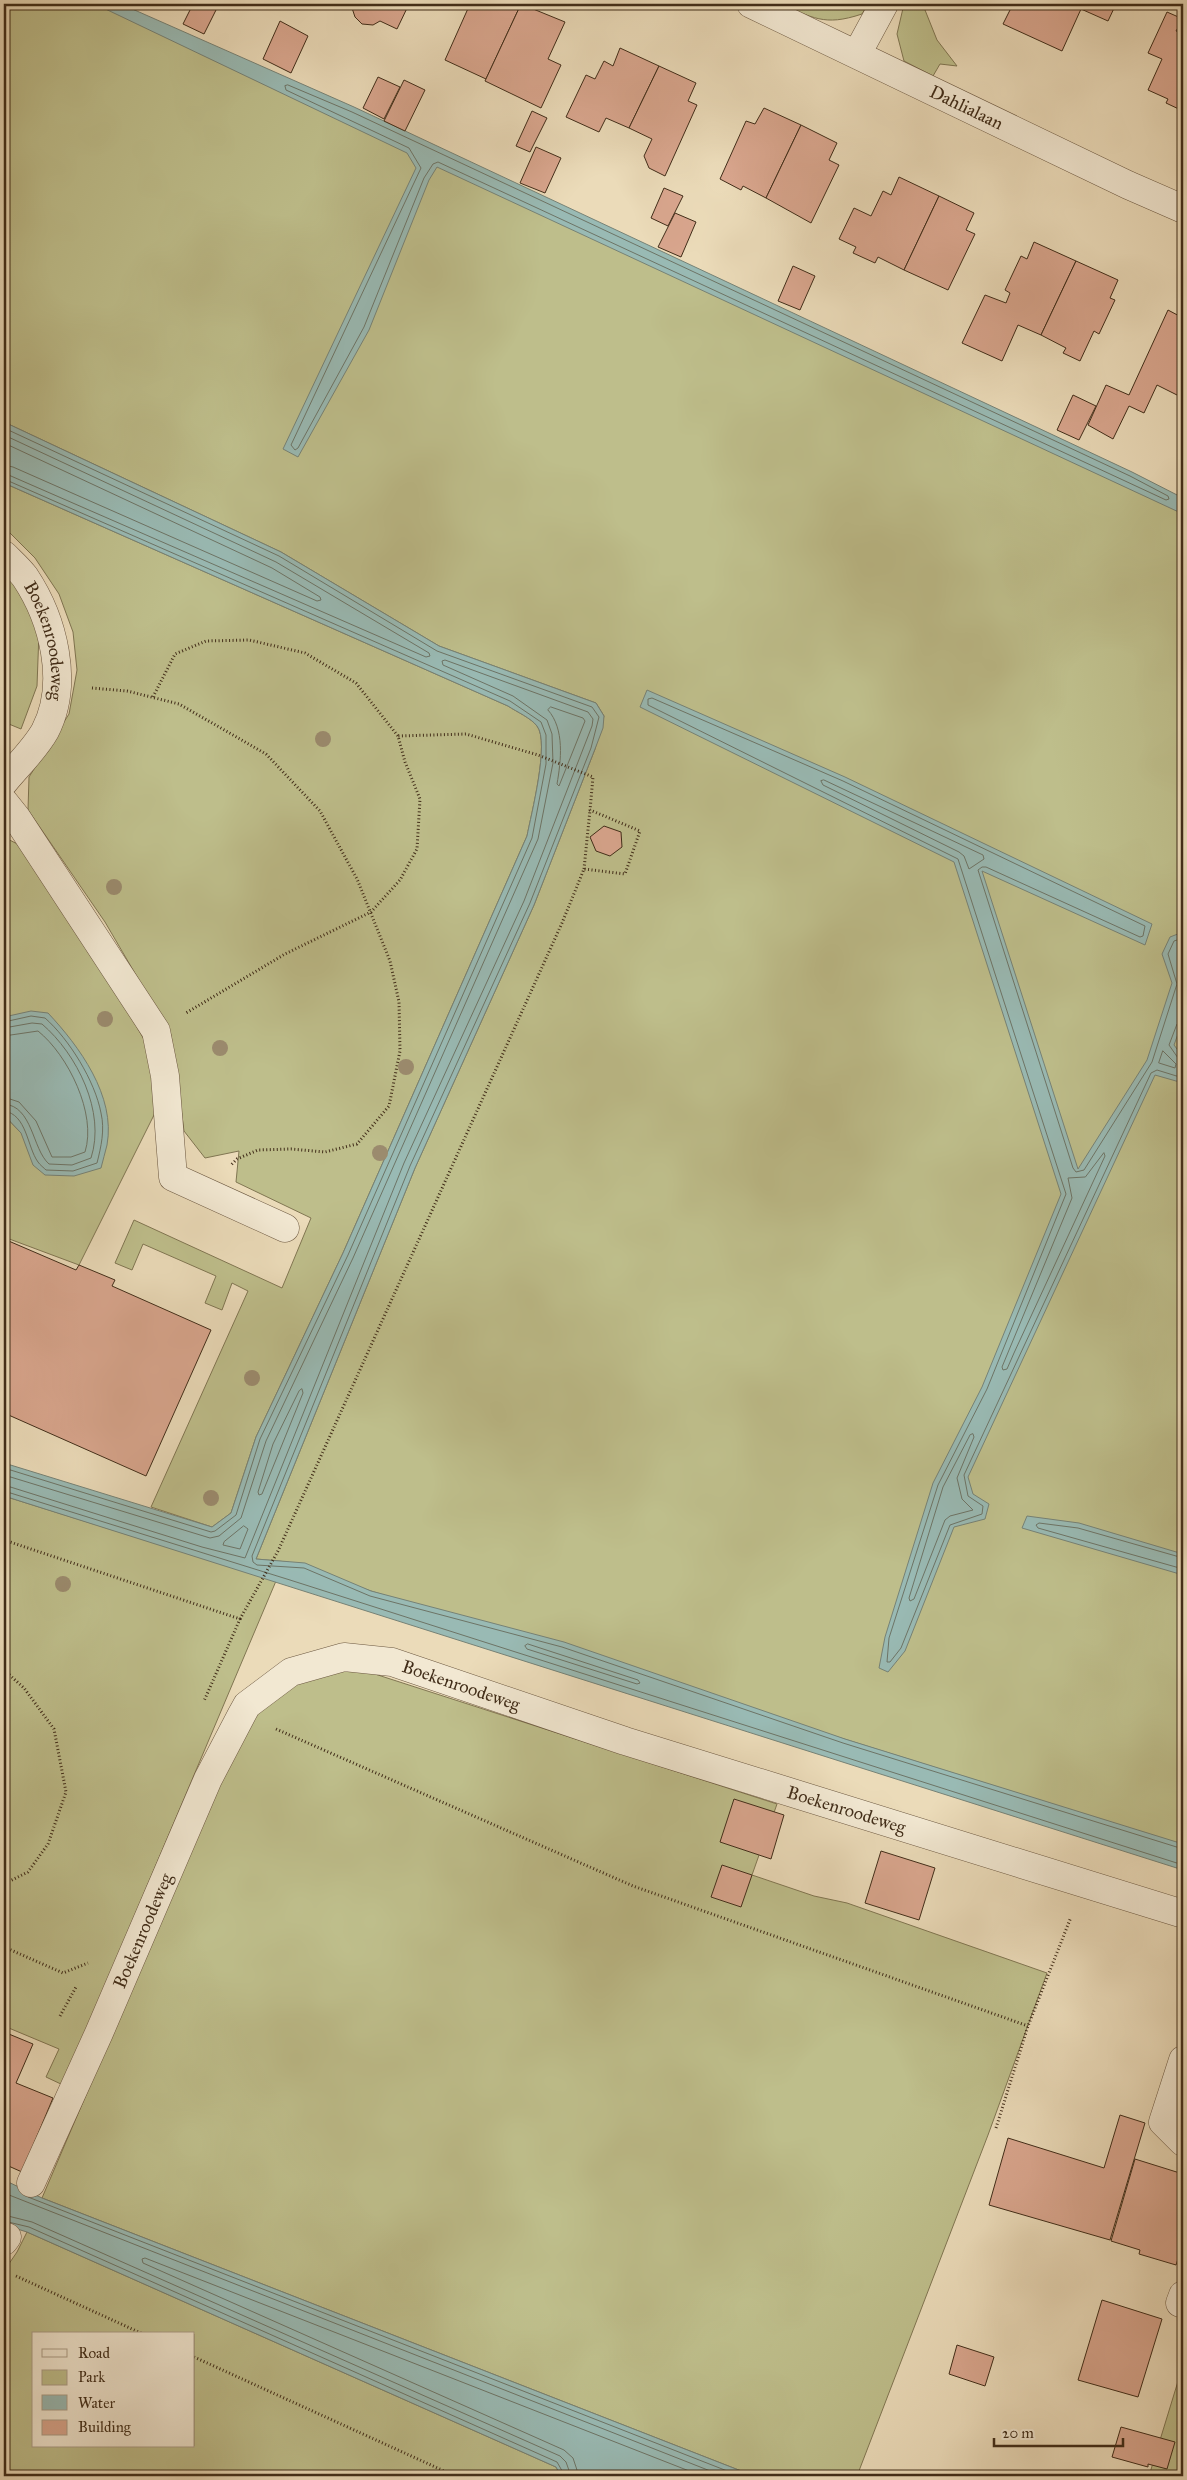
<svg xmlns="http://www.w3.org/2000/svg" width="1187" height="2480" font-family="'IM FELL Great Primer',serif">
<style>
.green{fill:#bebe8b;stroke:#807652;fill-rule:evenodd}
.water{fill:#99bab4;stroke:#768276}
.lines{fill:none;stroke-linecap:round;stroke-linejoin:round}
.shore{stroke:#6d7466;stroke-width:1}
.building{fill:#d9a68e;stroke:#412d19}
.minor-casing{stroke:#6c5841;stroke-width:29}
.path{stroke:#412d19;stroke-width:3;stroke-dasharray:1 2.5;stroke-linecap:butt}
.minor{stroke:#f2e8d2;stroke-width:28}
.tree{fill:#9b8b6e}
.labels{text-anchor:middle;stroke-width:4.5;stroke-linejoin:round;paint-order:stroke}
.street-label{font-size:18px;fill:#412d19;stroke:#f2e8d2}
</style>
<rect width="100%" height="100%" fill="#ebdbb9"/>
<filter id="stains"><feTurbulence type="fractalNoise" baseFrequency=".004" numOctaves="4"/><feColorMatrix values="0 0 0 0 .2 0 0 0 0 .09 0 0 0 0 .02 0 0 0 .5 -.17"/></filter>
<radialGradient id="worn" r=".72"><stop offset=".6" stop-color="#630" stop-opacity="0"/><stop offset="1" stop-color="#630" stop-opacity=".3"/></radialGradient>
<g class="green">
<path d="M4 4H102L1183 511V1845L371 1591 288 1562 256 1559 415 1168 534 905 595 749 604 716 596 703 439 646 281 552 4 422Z"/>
<path d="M778 4H868L862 14C823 27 814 17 778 4Z"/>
<path d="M904 4 923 5 937 40 957 66 940 64 933 76 904 61 897 34Z"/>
<path d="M4 483 508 706C517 712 531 718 537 726 550 742 531 815 527 836L343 1253 256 1437 231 1513 212 1527 151 1507 248 1291 232 1283 222 1310 205 1303 216 1276 143 1244 132 1270 115 1263 134 1220 282 1288 311 1218 236 1182 239 1151 205 1158 184 1131 171 1035 105 922 28 810 29 777 69 714 77 670 73 632 59 594 35 558 4 527Z"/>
<path d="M4 574 17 586 39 632 37 686 21 729 4 722Z"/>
<path d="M4 837 21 846 88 943 149 1048 156 1111 79 1265 4 1237V1115L21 1133 10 1017H4Z"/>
<path d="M4 1496 276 1581 63 2085 46 2077 59 2049 4 2026Z"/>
<path d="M347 1665 777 1804 752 1875 814 1896 847 1903 1047 1973 988 2135 857 2476H754L42 2198 241 1732 262 1701 287 1685Z"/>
<path d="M27 2232 556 2467 561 2476H4V2271L17 2252ZM34 2334H194V2446H34Z"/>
<path d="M1183 2365V2476H1149Z"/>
</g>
<g class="water">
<path d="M95 4H121L354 107 1132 472 1183 498V514L437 167 429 180 369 330 298 457 283 449 416 168 407 153Z"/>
<path d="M4 422 281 552 439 646 596 703 604 716 603 728 595 749 534 905 415 1168 256 1559 305 1563 371 1591 564 1642 845 1739 1183 1844V1870L4 1496V1463L212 1527 231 1513 256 1437 343 1253 527 836C531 815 550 742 537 726 531 718 517 712 508 706L4 483Z"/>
<path d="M647 690 845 777 1152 924 1145 945 982 871 1078 1169 1147 1060 1172 983 1162 954 1170 937 1183 932V1020L1174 1045 1183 1057V1083L1155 1075 968 1477 973 1494 989 1504 985 1519 954 1527 905 1651 888 1672 879 1668 885 1637 933 1483 982 1387 1061 1194 954 862 640 707Z"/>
<path d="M31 1011 48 1013C79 1046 116 1096 107 1145 105 1153 103 1160 101 1168L74 1176 45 1175 33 1165 21 1133 4 1115V1017Z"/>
<path d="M1027 1516 1079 1523 1183 1554V1575L1022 1528Z"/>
<path d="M4 2180 42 2198 754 2476H561L556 2467 27 2232 4 2225Z"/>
</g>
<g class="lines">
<g class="shore">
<path d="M288 85 352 112 1130 476 1168 496 1169 499 1166 500 438 162 433 164 424 178 364 327 298 448 295 450 291 445 421 168 409 148 286 90 285 86Z"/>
<path d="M4 428 279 556 437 651 592 707 599 717 591 748 530 903 410 1166 252 1556 253 1562 257 1565 304 1568 370 1596 562 1647 843 1743 1183 1849"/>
<path d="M4 435 276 562 429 653 430 656 426 657 4 473"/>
<path d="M4 443 272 568 320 597 321 600 317 601 13 467 4 465"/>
<path d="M4 479 510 701 541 722 546 735V764L532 838 348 1255 260 1439 236 1515 215 1531 211 1532 4 1468"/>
<path d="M551 707 583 718 585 721 559 786 557 784C561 761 565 729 548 710Z"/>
<path d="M824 780 983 855 984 859 969 869 964 856 959 852 823 785 821 781Z"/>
<path d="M1183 938 1174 941 1168 954 1177 984 1152 1062 1084 1170 1076 1172 1073 1168 978 870 982 867H986L1140 937 1143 936 1145 926 843 781 652 698 648 699V705L958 859 1066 1194 987 1389 938 1485 889 1638 887 1662H890L901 1648 950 1525 982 1514 983 1506 968 1496 964 1475 1151 1073 1157 1070 1183 1078"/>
<path d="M1183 1021 1177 1024 1169 1045 1178 1058 1183 1059"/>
<path d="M4 1022 31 1016 45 1018C69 1039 95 1081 101 1113 105 1130 101 1147 97 1163L73 1171 46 1170C44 1168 40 1165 38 1162 27 1147 27 1114 4 1111"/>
<path d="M4 1028 32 1023 42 1024C77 1054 106 1112 91 1158L72 1165 49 1164C32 1149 33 1106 4 1104"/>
<path d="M4 1036 38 1031C68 1055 97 1114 85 1152L71 1157H52L36 1121 19 1102 4 1097"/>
<path d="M1163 1051 1176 1064 1175 1068 1159 1063Z"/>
<path d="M1104 1153 1105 1156 1014 1353 1007 1369 1003 1370 1002 1367 1072 1198 1068 1178 1085 1177Z"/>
<path d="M302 1389 303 1393 262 1494 259 1495 258 1492 273 1444 299 1391Z"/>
<path d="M973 1434 974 1437 957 1478 962 1499 973 1510 950 1516 945 1520 914 1599 910 1601 909 1598 943 1487 970 1435Z"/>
<path d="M4 1475 210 1538 219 1536 241 1518 266 1441 353 1258 538 839 553 763 552 734 547 720 513 696 443 665 442 661 445 660 588 712 593 719 592 726 524 901 404 1163 245 1558 202 1547 4 1485"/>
<path d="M4 1491 290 1580 1183 1865"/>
<path d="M244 1526 248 1529 240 1549 223 1545 224 1542Z"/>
<path d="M1183 1558 1078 1528 1039 1523 1036 1525 1038 1528 1183 1569"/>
<path d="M528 1644 638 1680 640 1683 637 1684 527 1649 525 1646Z"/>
<path d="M4 2193 723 2476"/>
<path d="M28 2197 740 2476"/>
<path d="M4 2215 32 2222 560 2456 566 2462 571 2476"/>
<path d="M4 2221 29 2227 557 2462 565 2476"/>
<path d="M579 2476 573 2458 564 2450 143 2263 142 2259 145 2258 702 2476"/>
</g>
</g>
<g class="building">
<path d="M193 4H219L204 34 183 24Z"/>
<path d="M354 4H412H409L397 29 380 21 373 25 362 24 355 17 352 8Z"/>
<path d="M470 4H521L486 79 445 60Z"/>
<path d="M521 4 565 22 548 59 561 65 541 108 485 81Z"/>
<path d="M1013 4H1116L1108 21 1081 9 1062 51 1003 24Z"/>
<path d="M1167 12 1183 19 1176 31 1183 34V111L1166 103 1168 99 1148 90 1162 59 1148 53Z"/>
<path d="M280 21 308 36 291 73 263 59Z"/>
<path d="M620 48 659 66 629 128 606 118 599 132 566 117 586 75 595 79 604 61 613 66Z"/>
<path d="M659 66 696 83 688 101 697 105 665 176 649 168 644 156 652 139 629 128Z"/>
<path d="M378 77 400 87 384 119 363 108Z"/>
<path d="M404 80 425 90 405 131 384 121Z"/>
<path d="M764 108 801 125 766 198 743 186 741 190 720 179 746 121 755 124Z"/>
<path d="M532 111 547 118 530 152 516 146Z"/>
<path d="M801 125 837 143 829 160 839 165 811 223 766 198Z"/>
<path d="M536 147 561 158 545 193 520 183Z"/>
<path d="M899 177 939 196 904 270 878 257 875 263 853 253 856 247 839 239 854 208 871 216 883 191 891 195Z"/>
<path d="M664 188 683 196 668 226 651 218Z"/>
<path d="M939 196 974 213 966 230 975 234 948 290 904 270Z"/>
<path d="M675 213 696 222 681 257 658 247Z"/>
<path d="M1034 242 1076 261 1041 335 1018 325 1002 361 962 343 985 295 1006 303 1010 293 1005 290 1021 256 1027 259Z"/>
<path d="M1076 261 1118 280 1110 298 1115 300 1099 334 1094 331 1080 361 1063 353 1066 348 1041 335Z"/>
<path d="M793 266 815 276 800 310 778 301Z"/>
<path d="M1168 310 1183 318V398L1157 385 1144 413 1129 406 1113 439 1088 425 1106 385 1129 395Z"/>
<path d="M1073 395 1096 406 1079 440 1057 430Z"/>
<path d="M604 826 621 832 622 847 610 856 596 851 590 837Z"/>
<path d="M4 1239 76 1270 79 1265 115 1280 112 1286 211 1330 146 1476 4 1413Z"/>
<path d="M734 1799 784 1815 771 1859 720 1842Z"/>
<path d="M881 1851 935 1868 919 1920 865 1903Z"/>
<path d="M722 1865 752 1875 741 1907 711 1897Z"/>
<path d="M4 2032 33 2044 16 2083 53 2098 22 2172 4 2164Z"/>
<path d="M1120 2115 1145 2123 1110 2240 989 2205 1008 2138 1104 2168Z"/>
<path d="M1135 2159 1183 2174V2243L1176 2265 1139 2254 1140 2250 1111 2241Z"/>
<path d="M1102 2300 1162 2319 1138 2397 1078 2380Z"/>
<path d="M957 2345 994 2357 985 2386 949 2374Z"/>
<path d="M1121 2427 1175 2442 1167 2469 1148 2464V2467L1112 2457Z"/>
</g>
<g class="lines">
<defs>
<g id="minor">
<path id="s1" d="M751 4 1128 185 1183 209"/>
<path d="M857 54 884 4"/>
<path id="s2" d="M4 555C11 562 19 569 25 577 53 619 70 683 45 731 35 749 17 766 4 782"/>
<path d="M4 802 16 817 156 1031 165 1076 173 1177 285 1228"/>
<path d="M1183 2060 1163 2122 1183 2142"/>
<path id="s3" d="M31 2183 99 2033 208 1779 242 1714 247 1705 291 1672 344 1657 392 1662 625 1741 1183 1914"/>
<path d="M4 2241 7 2237"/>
<path d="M1183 2295 1180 2303 1183 2304"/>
</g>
</defs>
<use href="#minor" class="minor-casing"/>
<g class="path">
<path d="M92 688 127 691 179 704 266 754 320 811 357 879 390 961 399 1002 400 1051 389 1106 357 1144 325 1152 291 1149 258 1150 237 1159 231 1165"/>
<path d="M153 697 175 654 206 641 249 640 305 653 356 683 398 736 405 762 420 799 417 849 400 880 371 912 285 954 186 1013"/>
<path d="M584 869 590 810"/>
<path d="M4 1540 240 1619 204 1701"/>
<path d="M240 1619 278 1551 562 923 584 869 625 874 640 831 590 810 593 777 538 755 466 734 398 736"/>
<path d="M4 1670 24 1688 54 1729 66 1792 48 1844 28 1872 4 1884"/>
<path d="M276 1729 633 1886 1028 2026"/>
<path d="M4 1947 63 1973 88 1963"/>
<path d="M60 2016 76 1987"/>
<path d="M996 2128 1028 2026 1071 1917"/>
<path d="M16 2276 143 2334"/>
<path d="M194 2357 455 2476"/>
</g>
<use href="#minor" class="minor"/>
</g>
<g class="tree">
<circle cx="323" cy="739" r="8"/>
<circle cx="114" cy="887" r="8"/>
<circle cx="105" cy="1019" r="8"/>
<circle cx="220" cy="1048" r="8"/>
<circle cx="406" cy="1067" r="8"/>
<circle cx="380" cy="1153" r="8"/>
<circle cx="252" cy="1378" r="8"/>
<circle cx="211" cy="1498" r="8"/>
<circle cx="63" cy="1584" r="8"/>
</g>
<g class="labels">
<g class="street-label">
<text dy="6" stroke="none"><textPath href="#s1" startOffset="239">Dahlialaan</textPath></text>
<text dy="6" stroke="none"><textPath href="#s2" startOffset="99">Boekenroodeweg</textPath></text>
<text dy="6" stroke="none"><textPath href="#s3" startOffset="756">Boekenroodeweg</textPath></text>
<text dy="6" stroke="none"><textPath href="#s3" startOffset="1161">Boekenroodeweg</textPath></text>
<text dy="6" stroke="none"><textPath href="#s3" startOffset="276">Boekenroodeweg</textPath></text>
</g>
</g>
<rect width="1187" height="2480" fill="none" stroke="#ebdbb9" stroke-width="20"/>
<rect x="5" y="5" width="1177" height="2470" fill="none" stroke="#412d19" stroke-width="2.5"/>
<rect x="10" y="10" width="1167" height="2460" fill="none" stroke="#412d19"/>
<rect x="32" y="2332" width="162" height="115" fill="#f2e8d2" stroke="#ab9d88"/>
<rect x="42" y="2349" width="25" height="8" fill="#f2e8d2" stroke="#ab9d88"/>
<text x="78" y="2358" font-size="15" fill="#412d19">Road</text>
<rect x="42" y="2370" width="25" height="15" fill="#bebe8b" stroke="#ab9d88"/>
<text x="78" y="2382" font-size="15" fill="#412d19">Park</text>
<rect x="42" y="2395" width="25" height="15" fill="#99bab4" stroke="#ab9d88"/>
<text x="78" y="2408" font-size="15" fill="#412d19">Water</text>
<rect x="42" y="2420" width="25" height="15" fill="#d9a68e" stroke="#ab9d88"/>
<text x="78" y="2432" font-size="15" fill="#412d19">Building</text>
<path d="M994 2438v8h129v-8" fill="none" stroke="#412d19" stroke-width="2.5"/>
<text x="1002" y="2438" font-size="15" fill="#412d19" stroke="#f2e8d2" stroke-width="4" paint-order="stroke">20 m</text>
<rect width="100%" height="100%" filter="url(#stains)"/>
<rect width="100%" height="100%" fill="url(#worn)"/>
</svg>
